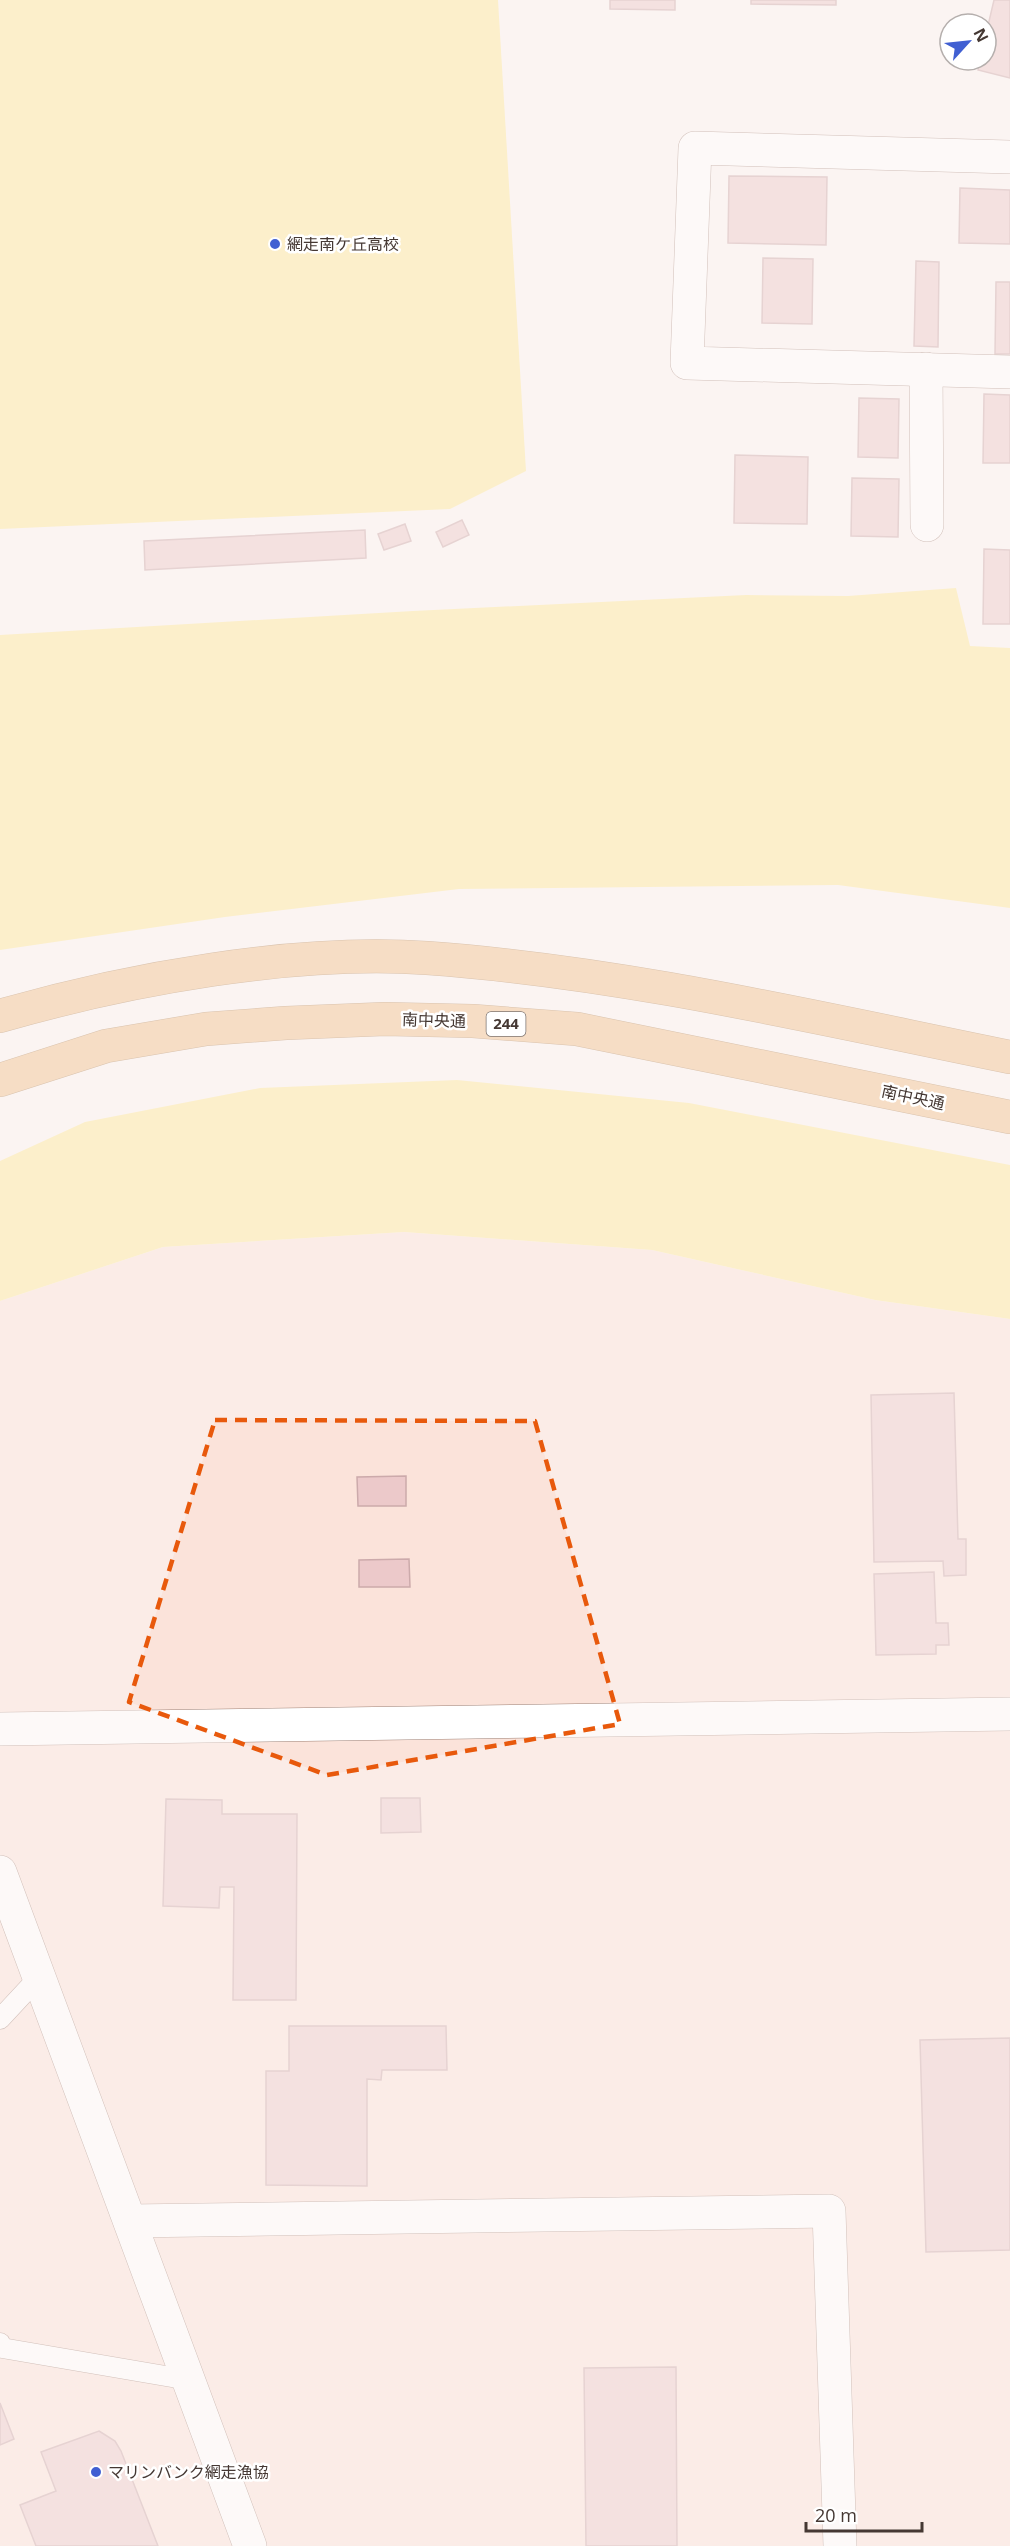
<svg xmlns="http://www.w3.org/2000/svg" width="1010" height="2546" font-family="'Open Sans','Noto Sans JP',sans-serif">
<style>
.built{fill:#fbe3da}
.green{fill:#fce99c}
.building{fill:#ecc9ca;stroke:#ccaaab;stroke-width:1.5}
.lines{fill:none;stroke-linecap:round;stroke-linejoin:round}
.service-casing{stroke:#a08377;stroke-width:21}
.minor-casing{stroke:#a08377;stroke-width:34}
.tertiary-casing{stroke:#a08377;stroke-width:34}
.trunk-casing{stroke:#b1885d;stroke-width:34}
.service{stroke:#fff;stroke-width:20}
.minor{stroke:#fff;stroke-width:33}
.tertiary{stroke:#fff;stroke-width:33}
.trunk{stroke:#efc28f;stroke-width:33}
.marked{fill:none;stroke:#e8590c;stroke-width:4.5;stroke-dasharray:12 8;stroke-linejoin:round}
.poi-dot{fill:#405fd2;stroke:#fff;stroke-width:2}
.labels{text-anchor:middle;stroke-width:5;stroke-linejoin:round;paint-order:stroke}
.shield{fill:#fff;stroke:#7d7470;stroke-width:1.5}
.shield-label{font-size:15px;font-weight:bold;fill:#453833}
.poi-label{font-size:16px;fill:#453833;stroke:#fff;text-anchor:start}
.street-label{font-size:16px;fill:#453833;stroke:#fff}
</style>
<rect width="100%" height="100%" fill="#fbf4f2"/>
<path class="built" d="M404 1232 652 1250 875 1300 1010 1319V2546H0V1301L163 1247Z"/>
<g class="green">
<path d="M0 0H498L526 471 450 509 0 529Z"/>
<path d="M956 588 970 646 1010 648V908L838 885 459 889 225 917 0 950V635L413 611 746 595 848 596Z"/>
<path d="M457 1080 689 1103 1010 1165V1319L875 1300 652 1250 404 1232 163 1247 0 1301V1161L85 1122 260 1088Z"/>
</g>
<g class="building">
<path d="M610 0H675V10L610 9Z"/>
<path d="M751 0H836V5L751 4Z"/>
<path d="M994 0H1010V78L978 70 980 60H986V34Z"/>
<path d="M729 176 827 177 826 245 728 243Z"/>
<path d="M960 188 1010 190V244L959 243Z"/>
<path d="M763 258 813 259 812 324 762 323Z"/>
<path d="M916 261 939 262 938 347 914 346Z"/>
<path d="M996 282H1010V354H995Z"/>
<path d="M984 394 1010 395V463H983Z"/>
<path d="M859 398 899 399 898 458 858 457Z"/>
<path d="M735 455 808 457 807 524 734 523Z"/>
<path d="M852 478 899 479 898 537 851 536Z"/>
<path d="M462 520 469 535 443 547 436 532Z"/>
<path d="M405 524 411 541 384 550 378 534Z"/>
<path d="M365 530 366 558 145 570 144 541Z"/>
<path d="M984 549 1010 550V624H983Z"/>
<path d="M954 1393 958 1539H966V1575L944 1576 943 1561 874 1562 871 1395Z"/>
<path d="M406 1476V1506H358L357 1477Z"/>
<path d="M409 1559 410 1587H359V1560Z"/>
<path d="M934 1572 936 1623H948L949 1645H936V1654L876 1655 874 1574Z"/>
<path d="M381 1798H420L421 1832 381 1833Z"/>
<path d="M166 1799 222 1800V1814H297L296 2000H233L234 1887H220L219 1908 163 1906Z"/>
<path d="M289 2026H446L447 2070H382L381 2080 367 2079V2186L266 2185V2071H289Z"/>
<path d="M1010 2038V2250L926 2252 920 2040Z"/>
<path d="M676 2367 677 2546H586L584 2368Z"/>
<path d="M0 2403 14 2439 0 2445Z"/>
<path d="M99 2431 115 2441 121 2451 158 2546H36L20 2505 56 2491 41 2452Z"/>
</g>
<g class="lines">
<defs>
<g id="service">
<path d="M0 2019 39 1977"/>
<path d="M0 2343 2 2348 189 2380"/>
</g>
<g id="minor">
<path d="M1010 157 695 148 687 363 1010 372"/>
<path d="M926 369 927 525"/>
<path d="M0 1729 1010 1714"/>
<path d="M130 2221 829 2211 840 2546"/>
</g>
<path id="tertiary" d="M0 1872 250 2546"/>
<g id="trunk">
<path d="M0 1016C128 979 294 949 427 958 623 972 817 1018 1010 1057"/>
<path d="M0 1080 106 1046 206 1029 286 1023 385 1019 473 1021 577 1029 1010 1117"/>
</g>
</defs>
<use href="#service" class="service-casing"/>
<use href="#minor" class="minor-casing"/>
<use href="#tertiary" class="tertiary-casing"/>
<use href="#trunk" class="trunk-casing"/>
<use href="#service" class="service"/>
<use href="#minor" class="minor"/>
<use href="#tertiary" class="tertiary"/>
<use href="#trunk" class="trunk"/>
</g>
<path d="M0 0H1010V2546H0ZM215 1420 535 1421 620 1724 327 1775 129 1702Z" fill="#fbf4f2" fill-opacity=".55" fill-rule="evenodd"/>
<path class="marked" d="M215 1420 535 1421 620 1724 327 1775 129 1702Z"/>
<g class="poi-dot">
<circle cx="275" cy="244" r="6"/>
<circle cx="96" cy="2472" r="6"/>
</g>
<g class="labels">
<rect class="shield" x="486.5" y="1012" width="39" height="24" rx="4.5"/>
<g class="shield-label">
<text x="506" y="1029">244</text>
</g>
<g class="poi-label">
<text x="287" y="250">網走南ケ丘高校</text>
<text x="108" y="2478">マリンバンク網走漁協</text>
</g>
<g class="street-label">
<text transform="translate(434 1020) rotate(2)" y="6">南中央通</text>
<text transform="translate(913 1097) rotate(12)" y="6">南中央通</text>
</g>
</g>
<g transform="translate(968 42) rotate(63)"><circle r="28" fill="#ffffff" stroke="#b5afad" stroke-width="1.5"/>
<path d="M0-4.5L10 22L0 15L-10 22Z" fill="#405fd2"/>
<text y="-9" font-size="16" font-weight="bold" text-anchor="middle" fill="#453833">N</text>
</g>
<path d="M806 2522v9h116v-9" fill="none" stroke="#453833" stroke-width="3"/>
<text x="815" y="2522" font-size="18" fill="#453833" stroke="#ffffff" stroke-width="4.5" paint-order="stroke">20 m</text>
</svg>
